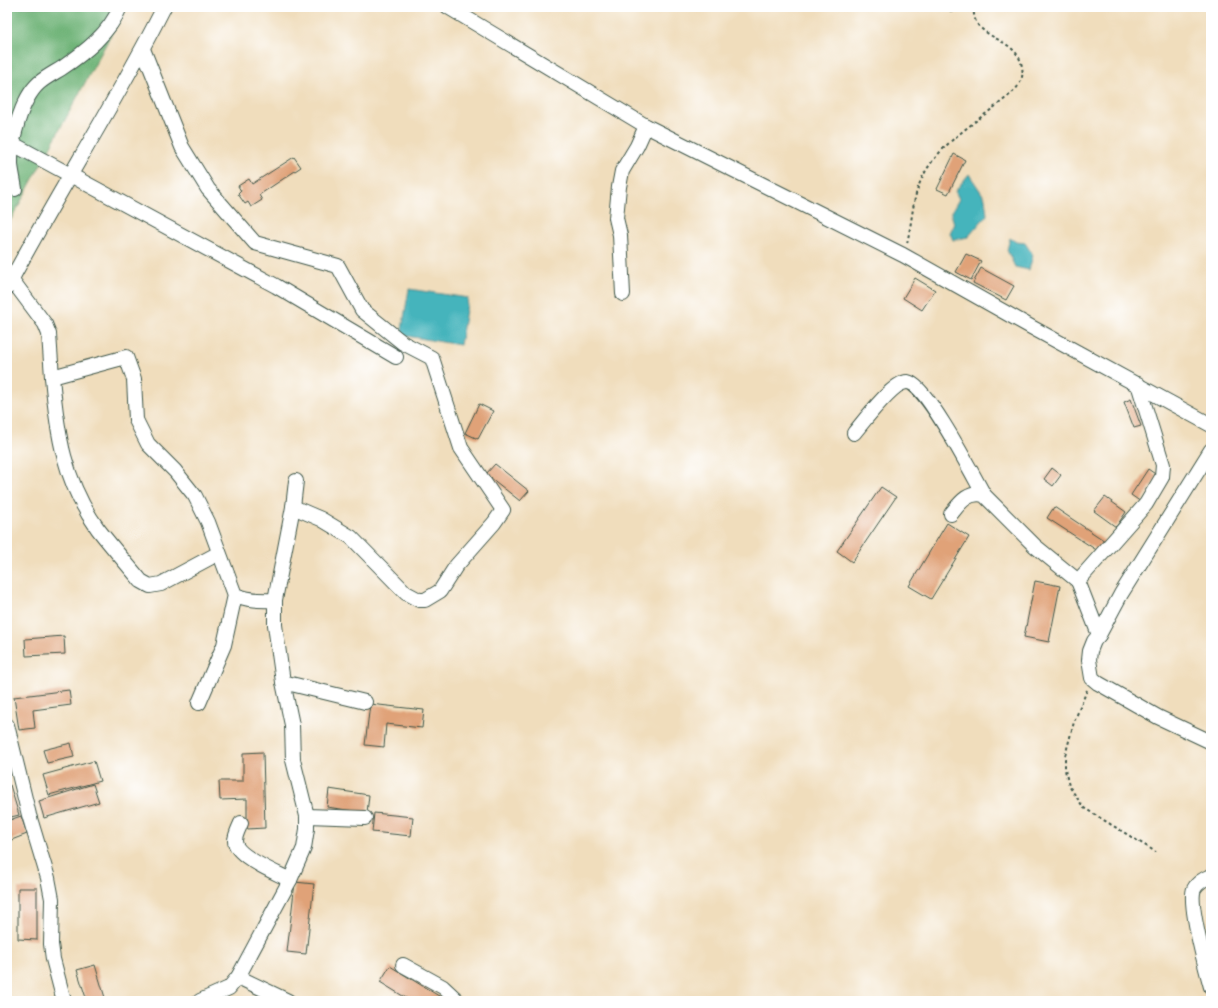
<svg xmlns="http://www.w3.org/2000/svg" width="1218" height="1008" font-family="'Old Standard TT',serif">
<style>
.forest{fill:#6fb478;stroke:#477856}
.water{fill:#45b4bc;stroke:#327878}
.building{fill:#e0a278}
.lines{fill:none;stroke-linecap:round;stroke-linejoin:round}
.minor-casing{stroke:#3e5548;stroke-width:16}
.path{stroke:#3e5548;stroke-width:2;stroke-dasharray:3 3;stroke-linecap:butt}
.minor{stroke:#fff;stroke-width:14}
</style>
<rect width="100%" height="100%" fill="#fff"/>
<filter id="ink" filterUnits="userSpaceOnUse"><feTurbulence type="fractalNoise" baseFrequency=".025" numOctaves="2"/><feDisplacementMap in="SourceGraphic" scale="8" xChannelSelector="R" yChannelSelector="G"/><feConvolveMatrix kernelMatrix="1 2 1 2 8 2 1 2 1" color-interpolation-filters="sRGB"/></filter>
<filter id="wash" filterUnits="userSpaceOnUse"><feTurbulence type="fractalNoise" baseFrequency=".012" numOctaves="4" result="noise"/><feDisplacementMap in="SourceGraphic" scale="16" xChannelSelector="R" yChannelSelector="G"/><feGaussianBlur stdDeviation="0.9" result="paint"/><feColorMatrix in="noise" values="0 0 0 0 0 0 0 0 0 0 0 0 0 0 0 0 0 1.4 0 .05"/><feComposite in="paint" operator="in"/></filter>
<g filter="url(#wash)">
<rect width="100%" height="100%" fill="#f0ddbc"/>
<path class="forest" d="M7 7H126L7 227Z"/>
<g class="water">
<path d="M969 174 985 198 987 215 968 237 953 240 950 233 954 224 951 213 959 199 955 191Z"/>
<path d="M1010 238 1016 242 1025 243 1033 255 1029 270 1015 267 1007 250Z"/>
<path d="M409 289 468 298 460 345 401 335Z"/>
</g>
<g id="blocks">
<g class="building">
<path d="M954 154 965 160 948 194 937 189Z"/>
<path d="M294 157 301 167 259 195 262 200 251 207 248 202 245 204 238 194 241 191 238 186 249 179 252 184Z"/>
<path d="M966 254 981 261 971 280 956 272Z"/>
<path d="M981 268 1014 286 1006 300 973 283Z"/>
<path d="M915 278 935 290 922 310 903 298Z"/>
<path d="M1131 399 1141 426 1134 428 1124 402Z"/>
<path d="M479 404 493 411 478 439 465 433Z"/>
<path d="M495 464 529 491 520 501 486 474Z"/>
<path d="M1052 468 1061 475 1053 486 1044 479Z"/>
<path d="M1148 469 1158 476 1141 502 1131 495Z"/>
<path d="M881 487 896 497 852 562 837 551Z"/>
<path d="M1105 497 1126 512 1116 527 1094 511Z"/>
<path d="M1054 507 1105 541 1098 551 1047 518Z"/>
<path d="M947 523 969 537 931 599 909 586Z"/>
<path d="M1035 581 1060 586 1049 642 1024 637Z"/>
<path d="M64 636 65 654 26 656 25 639Z"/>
<path d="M69 690 71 705 33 710 35 728 19 730 14 697Z"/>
<path d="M370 704 424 710 422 728 386 724 384 747 365 745Z"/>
<path d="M71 743 74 757 47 763 43 750Z"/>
<path d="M263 752 265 828 247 829V799L220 800 219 781H243V753Z"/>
<path d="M94 761 100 781 49 795 43 775Z"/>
<path d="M93 784 99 802 44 818 39 801Z"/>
<path d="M10 785 19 815 7 818V786Z"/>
<path d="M329 789 369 795 367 813 327 807Z"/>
<path d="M374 813 413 817 411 836 372 832Z"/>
<path d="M21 816 27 834 9 841 7 835V821Z"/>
<path d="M295 882 314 884 306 954 287 952Z"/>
<path d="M18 888H37V940L18 939Z"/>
<path d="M95 965 106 1001H87L77 970Z"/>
<path d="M390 966 447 1001H411L380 982Z"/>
</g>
</g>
</g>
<g filter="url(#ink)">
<use href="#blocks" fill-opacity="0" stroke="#3e5548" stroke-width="1"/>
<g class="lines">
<defs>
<g id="minor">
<path d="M448 7 646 126 903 255 1031 327 1211 425"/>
<path d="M143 49 182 147 208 189 255 243 338 266 362 310 403 343 432 358 461 448 503 510 494 523 456 566 440 591 425 600H419L406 593 351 537 321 519 293 507"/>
<path d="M13 144 276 286 396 357"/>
<path d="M15 189C14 182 12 173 11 165 10 142 21 99 39 83 46 77 54 73 62 68 84 53 110 33 120 7"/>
<path d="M12 280 45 324 49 334 52 377 126 357 134 379 136 420 148 444 175 471 195 496 208 522 235 595C248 600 261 601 275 600"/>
<path d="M7 288C57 193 116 103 164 7"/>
<path d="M623 294 620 235 616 218 619 187 622 171 637 146 646 126"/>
<path d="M52 377C57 433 64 482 98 529 112 547 127 564 141 581L150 586 161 584 219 553"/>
<path d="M854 433C864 421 893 382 907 382 925 382 974 477 984 495"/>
<path d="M1211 450 1121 594 1099 635 1094 641 1090 651 1089 660 1092 678 1098 683 1158 717 1211 742"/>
<path d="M951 514C960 503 968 491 984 495L1035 546 1078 581 1146 504 1162 477 1163 465 1138 384"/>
<path d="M1078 581 1099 635"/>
<path d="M283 682 365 702"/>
<path d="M199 703 224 645 235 595"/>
<path d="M7 725 29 815 48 878 52 899 51 944 53 959 64 1001"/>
<path d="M307 816 365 818"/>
<path d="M241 823C239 828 235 835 235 841 235 856 277 873 290 880"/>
<path d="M1211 876C1205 878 1197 883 1194 889 1188 903 1206 969 1211 987"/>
<path d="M403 965 443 987 458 1001"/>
<path d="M238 977 288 1001"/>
<path d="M200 1001 229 988 238 977 290 880 304 848 307 829V816L293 760 292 725 283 682 275 625V600L293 507 296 481"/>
</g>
</defs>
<use href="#minor" class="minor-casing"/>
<g class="path">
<path d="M950 12 967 7"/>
<path d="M907 243C911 227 912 210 916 194 929 146 978 123 1013 92 1020 85 1024 77 1022 67 1018 42 991 41 978 25 974 20 974 13 973 7"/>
<path d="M1087 690 1074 722 1065 756V770L1069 786 1084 808 1156 852"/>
</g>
<use href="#minor" class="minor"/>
</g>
</g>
<rect width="1218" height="1008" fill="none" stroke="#fff" stroke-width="24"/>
</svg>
